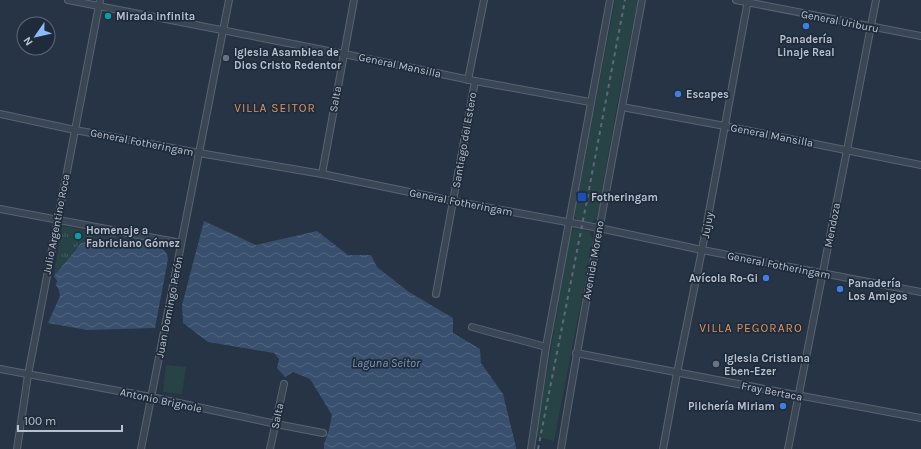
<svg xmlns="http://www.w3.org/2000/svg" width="921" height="449" font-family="Karla,sans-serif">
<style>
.grass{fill:#284346}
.park{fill:url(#park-tufts)}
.water{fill:url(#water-waves)}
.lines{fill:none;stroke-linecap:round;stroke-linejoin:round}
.street-casing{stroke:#596472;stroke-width:8}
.street{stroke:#3a4654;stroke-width:6}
.rail{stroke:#5c6a7b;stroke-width:2;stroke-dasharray:4 4;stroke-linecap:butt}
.culture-dot{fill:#0f9aa8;stroke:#1f2b3a;stroke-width:1.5}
.shop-dot{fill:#3f7fe0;stroke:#1f2b3a;stroke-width:1.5}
.worship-dot{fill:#6b7280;stroke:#1f2b3a;stroke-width:1.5}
.transit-dot{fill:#1a4fb4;stroke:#1f2b3a;stroke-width:1.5}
.labels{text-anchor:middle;stroke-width:3.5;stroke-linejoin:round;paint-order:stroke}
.poi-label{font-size:11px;font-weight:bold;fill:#b8c1ce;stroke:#1f2b3a;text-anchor:start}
.street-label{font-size:11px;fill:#b8c1ce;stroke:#1f2b3a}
.neighbourhood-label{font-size:12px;letter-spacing:1px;fill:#dd9564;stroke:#1f2b3a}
.water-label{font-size:12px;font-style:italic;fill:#7d98b6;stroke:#1f2b3a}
</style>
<defs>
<pattern id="park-tufts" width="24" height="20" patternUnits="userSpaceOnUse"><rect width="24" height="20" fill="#284346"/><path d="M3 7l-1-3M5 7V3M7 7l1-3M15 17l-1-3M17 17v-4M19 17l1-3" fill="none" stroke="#455c60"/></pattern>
<pattern id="water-waves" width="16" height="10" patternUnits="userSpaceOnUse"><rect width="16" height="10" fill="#38506d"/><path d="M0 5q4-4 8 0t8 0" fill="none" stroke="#536781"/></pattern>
</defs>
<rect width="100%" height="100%" fill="#263445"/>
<g class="grass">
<path d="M615 0H638L617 105 597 219 590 223 579 221 574 216Z"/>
<path d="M573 229 589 231 593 240 554 441 536 437 570 237Z"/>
<path d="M166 365 186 367 182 394 163 392Z"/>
</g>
<path class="park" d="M62 226 170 245 163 249C143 245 100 234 82 242 76 246 60 269 54 276Z"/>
<g class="water">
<path d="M204 221 256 245 317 231 348 255H371L377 267 409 292 453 318V333L480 349 481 363 503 394 516 447V449H324V444L329 430 332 415 310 379 293 372 285 377 277 368 279 359 274 353 208 342 183 323 182 305Z"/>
<path d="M93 240H117L163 249 167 254 168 259 155 328 87 330 48 323 60 296 59 290 56 285 57 281 54 276 81 243Z"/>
</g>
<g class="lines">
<defs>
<g id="street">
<path d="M68 0 344 54 475 81 590 102"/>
<path d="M736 0 921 36"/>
<path d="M468 80 484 0"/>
<path d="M622 107 725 126 921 165"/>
<path d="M0 114 75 130 199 153 322 174 453 201 599 228 702 250 921 292"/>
<path d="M322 174 354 0"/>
<path d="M0 209 181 243"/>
<path d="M436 294 475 81"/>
<path d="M472 327 546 347"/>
<path d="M576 353 738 384 921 418"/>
<path d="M0 369 151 397 276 424 323 433"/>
<path d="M17 449 28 375 100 0"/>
<path d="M141 449 229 0"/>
<path d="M270 449 284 384"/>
<path d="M531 449 546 347 610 0"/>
<path d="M561 449C585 299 614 150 642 0"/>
<path d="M663 449 677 373 702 250 748 0"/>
<path d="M788 449 847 150 876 0"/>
</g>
</defs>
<use href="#street" class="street-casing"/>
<use href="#street" class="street"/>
<path class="rail" d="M538 449 587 200 625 0"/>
</g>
<g class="culture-dot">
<circle cx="108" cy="16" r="4"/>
<circle cx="78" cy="236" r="4"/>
</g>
<g class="shop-dot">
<circle cx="806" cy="26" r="4"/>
<circle cx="678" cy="94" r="4"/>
<circle cx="766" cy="278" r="4"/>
<circle cx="840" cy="289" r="4"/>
<circle cx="783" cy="406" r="4"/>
</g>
<g class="worship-dot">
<circle cx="226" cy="58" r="4"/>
<circle cx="716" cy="364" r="4"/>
</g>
<rect class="transit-dot" x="577" y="192" width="10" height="10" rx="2"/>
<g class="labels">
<g class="poi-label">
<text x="116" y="20">Mirada infinita</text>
<text x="806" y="43" text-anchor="middle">Panadería<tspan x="806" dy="13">Linaje Real</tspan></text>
<text x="234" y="56">Iglesia Asamblea de<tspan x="234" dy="13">Dios Cristo Redentor</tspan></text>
<text x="686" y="98">Escapes</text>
<text x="591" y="201">Fotheringam</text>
<text x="86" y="234">Homenaje a<tspan x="86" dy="13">Fabriciano Gómez</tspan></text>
<text x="758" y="282" text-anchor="end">Avícola Ro-Gi</text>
<text x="848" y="287">Panadería<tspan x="848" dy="13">Los Amigos</tspan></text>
<text x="724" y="362">Iglesia Cristiana<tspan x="724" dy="13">Eben-Ezer</tspan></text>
<text x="775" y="410" text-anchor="end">Pilchería Miriam</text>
</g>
<g class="street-label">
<text transform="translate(840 21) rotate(11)" y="4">General Uriburu</text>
<text transform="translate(400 65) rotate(12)" y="4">General Mansilla</text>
<text transform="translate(335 99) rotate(-80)" y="4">Salta</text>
<text transform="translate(772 135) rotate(11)" y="4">General Mansilla</text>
<text transform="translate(464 140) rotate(-80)" y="4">Santiago del Estero</text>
<text transform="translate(142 142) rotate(11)" y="4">General Fotheringam</text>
<text transform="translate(461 202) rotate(11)" y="4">General Fotheringam</text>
<text transform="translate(56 224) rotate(-79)" y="4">Julio Argentino Roca</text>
<text transform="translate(707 225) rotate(-80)" y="4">Jujuy</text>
<text transform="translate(832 225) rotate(-79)" y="4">Mendoza</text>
<text transform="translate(593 260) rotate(-80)" y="4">Avenida Moreno</text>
<text transform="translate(779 265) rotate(11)" y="4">General Fotheringam</text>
<text transform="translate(169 307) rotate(-79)" y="4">Juan Domingo Perón</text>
<text transform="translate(772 391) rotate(11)" y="4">Fray Bertaca</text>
<text transform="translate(161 400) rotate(12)" y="4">Antonio Brignole</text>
<text transform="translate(277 416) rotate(-78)" y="4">Salta</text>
</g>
<g class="neighbourhood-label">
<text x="275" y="112">VILLA SEITOR</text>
<text x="751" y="332">VILLA PEGORARO</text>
</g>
<g class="water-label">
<text x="386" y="367">Laguna Seitor</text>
</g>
</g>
<g transform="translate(36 36) rotate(236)"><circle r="19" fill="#1f2b3a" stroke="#5c6775"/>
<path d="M0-3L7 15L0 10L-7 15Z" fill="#8dbbfe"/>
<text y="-6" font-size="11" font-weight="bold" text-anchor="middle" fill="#b8c1ce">N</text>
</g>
<path d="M18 425v6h104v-6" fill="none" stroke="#b8c1ce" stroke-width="2"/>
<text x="24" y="425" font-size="12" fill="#b8c1ce" stroke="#1f2b3a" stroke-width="3" paint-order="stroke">100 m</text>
</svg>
